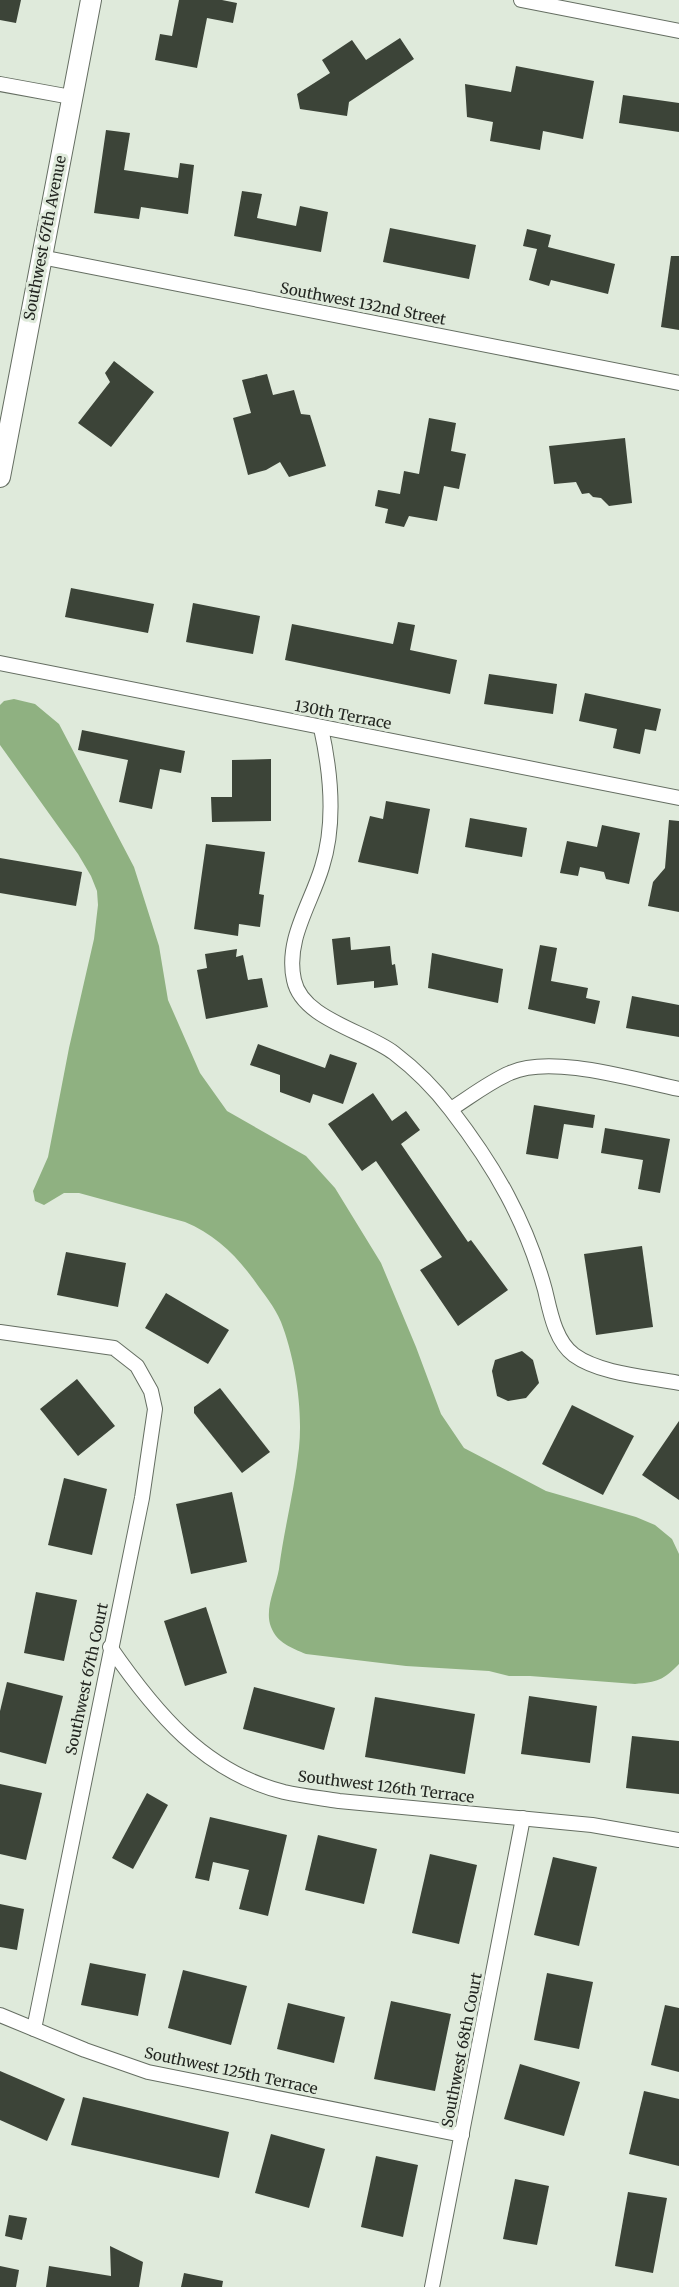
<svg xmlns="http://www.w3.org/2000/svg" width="679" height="2287" font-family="Merriweather,serif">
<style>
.water{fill:#8fb181}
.building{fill:#3c4438}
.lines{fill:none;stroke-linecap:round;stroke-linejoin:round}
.street-casing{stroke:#656e62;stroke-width:16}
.secondary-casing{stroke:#656e62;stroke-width:22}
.street{stroke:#fff;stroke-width:14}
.secondary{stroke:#fff;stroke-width:20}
.labels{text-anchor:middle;stroke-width:6;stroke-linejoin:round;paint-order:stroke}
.street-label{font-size:15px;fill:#232621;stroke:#dfeadb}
</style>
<rect width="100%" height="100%" fill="#dfeadb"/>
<path class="water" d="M14 699 35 704 59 724 134 867 159 946 168 1000 200 1073 227 1111 306 1156 335 1188 381 1263 416 1347 441 1414 464 1448 546 1491 636 1517 655 1525 672 1539 679 1554V1664C664 1680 657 1682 635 1684L530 1676H509L489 1671 406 1666 306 1654C292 1648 277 1643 271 1627 264 1609 276 1587 279 1569 284 1529 295 1488 299 1448 303 1409 295 1358 281 1322 275 1307 263 1293 254 1280 235 1254 214 1234 185 1222L79 1193H64L44 1205 35 1201 33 1191 48 1157 69 1048 94 939 98 905 97 891 91 876 78 854 0 745V705L4 701Z"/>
<g class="building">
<path d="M0 0H21L16 23 0 20Z"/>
<path d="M179 0H222L237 3 233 23 207 18 197 68 155 60 160 34 172 36Z"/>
<path d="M400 38 414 59 349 102 347 116 300 109 297 94 330 73 322 60 352 40 366 60Z"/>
<path d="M516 66 594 81 583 139 543 131 540 150 490 141 493 122 467 117 465 84 511 92Z"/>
<path d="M623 95 679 103V132L619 123Z"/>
<path d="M106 130 130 133 124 170 178 178 180 163 194 165 188 214 141 207 139 219 94 213Z"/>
<path d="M242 191 262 194 257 218 296 226 300 206 328 212 321 252 234 236Z"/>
<path d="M390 228 476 245 469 279 383 262Z"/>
<path d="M527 229 551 235 548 247 615 264 608 294 551 280 549 286 529 280 537 249 523 246Z"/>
<path d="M671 256H679V330L661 327Z"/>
<path d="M114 361 154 392 111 447 78 423 110 382 105 373Z"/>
<path d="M267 374 273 395 294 390 301 414 310 415 326 466 289 477 280 462 266 470 248 475 233 418 251 413 242 380Z"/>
<path d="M429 418 456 423 451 451 466 454 459 489 444 486 437 521 409 516 404 527 385 523 388 509 375 506 378 490 400 494 404 471 419 474Z"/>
<path d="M625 438 632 503 609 506 601 498 593 497 589 493 582 494 576 482 554 484 549 446Z"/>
<path d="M71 588 154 604 148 633 65 617Z"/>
<path d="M193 603 260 616 253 654 186 642Z"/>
<path d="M398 622 415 625 410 650 457 660 450 694 285 660 292 624 393 644Z"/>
<path d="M489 674 557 684 553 714 484 704Z"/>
<path d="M585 693 661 709 656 731 645 729 640 754 613 748 617 729 579 721Z"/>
<path d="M82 730 185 751 181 773 160 769 152 809 119 802 128 760 78 750Z"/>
<path d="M271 759V821L212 822 211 797H232V760Z"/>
<path d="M386 801 430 809 418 874 358 862 370 816 383 819Z"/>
<path d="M470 818 527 828 522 857 465 847Z"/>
<path d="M669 820 679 821V912L648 906 653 882 665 868Z"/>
<path d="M602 825 640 833 629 884 606 879 604 872 580 867 578 876 560 873 567 841 597 847Z"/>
<path d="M206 844 265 852 259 894 264 895 260 927 239 924 238 936 194 929Z"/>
<path d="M0 858 82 872 76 906 0 893Z"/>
<path d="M350 937 351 950 390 946 392 965 395 964 398 985 374 988V981L337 985 332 939Z"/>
<path d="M540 945 557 948 551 981 588 988 586 998 600 1001 595 1024 528 1009Z"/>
<path d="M237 949 236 957 243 955 248 980 262 978 268 1007 206 1019 197 970 207 968 205 954Z"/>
<path d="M432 953 503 969 498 1003 428 988Z"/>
<path d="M632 996 679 1005V1037L626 1028Z"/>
<path d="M258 1044 325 1068 330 1054 357 1063 343 1104 313 1094 310 1103 280 1092V1075L250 1065Z"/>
<path d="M373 1093 392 1121 406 1111 420 1130 401 1144 468 1242 471 1240 508 1290 458 1326 420 1270 442 1257 376 1161 362 1171 328 1124Z"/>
<path d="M534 1105 595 1115 593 1128 564 1124 558 1159 526 1154Z"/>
<path d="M605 1128 670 1139 660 1193 638 1189 643 1160 601 1153Z"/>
<path d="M642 1246 653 1327 596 1335 584 1254Z"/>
<path d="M66 1252 126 1263 118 1307 57 1295Z"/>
<path d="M166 1293 229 1330 208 1364 145 1328Z"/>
<path d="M522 1351 533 1360 539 1383 526 1398 508 1401 497 1396 492 1371 495 1360Z"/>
<path d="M77 1379 115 1426 78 1456 40 1409Z"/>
<path d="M220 1388 270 1452 242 1473 194 1413V1407Z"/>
<path d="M572 1405 634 1436 603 1495 542 1464Z"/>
<path d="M679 1421V1500L642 1475Z"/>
<path d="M64 1478 107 1489 92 1555 48 1545Z"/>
<path d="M232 1492 247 1562 191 1574 176 1504Z"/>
<path d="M36 1592 77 1600 64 1661 24 1653Z"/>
<path d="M206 1607 227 1673 185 1686 164 1621Z"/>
<path d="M7 1682 63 1696 46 1764 0 1752V1711Z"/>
<path d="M254 1687 335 1708 324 1750 243 1729Z"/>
<path d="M529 1696 597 1706 590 1763 521 1754Z"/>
<path d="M375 1697 475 1714 465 1774 365 1757Z"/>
<path d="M632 1736 679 1741V1794L626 1788Z"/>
<path d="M0 1784 42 1793 26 1860 0 1854Z"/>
<path d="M147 1793 168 1805 133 1869 112 1858Z"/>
<path d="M210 1817 287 1835 268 1916 239 1909 249 1870 213 1862 209 1881 195 1878Z"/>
<path d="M318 1835 377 1849 364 1904 305 1890Z"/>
<path d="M430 1854 477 1865 459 1944 412 1933Z"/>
<path d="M553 1857 597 1867 579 1946 534 1935Z"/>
<path d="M0 1904 24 1909 17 1950 0 1947Z"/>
<path d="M90 1963 146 1974 138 2016 81 2005Z"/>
<path d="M183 1970 247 1986 231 2045 168 2028Z"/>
<path d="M547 1973 593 1982 579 2049 534 2040Z"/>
<path d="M391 2001 451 2014 435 2091 374 2079Z"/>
<path d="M288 2003 345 2017 334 2063 277 2049Z"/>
<path d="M665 2005 679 2008V2072L651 2065Z"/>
<path d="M520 2064 580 2082 564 2136 504 2119Z"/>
<path d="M0 2071 65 2099 47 2141 0 2120Z"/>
<path d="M644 2091 679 2099V2166L629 2154Z"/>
<path d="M83 2097 229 2132 219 2178 71 2145Z"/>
<path d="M271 2134 325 2149 309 2208 255 2193Z"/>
<path d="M376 2156 418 2165 403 2237 361 2227Z"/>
<path d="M515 2179 549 2186 537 2245 503 2239Z"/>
<path d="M628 2192 667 2198 653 2273 615 2266Z"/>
<path d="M9 2215 27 2218 22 2240 5 2236Z"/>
<path d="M110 2246 143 2262 139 2287H46L49 2266 111 2276Z"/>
<path d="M0 2266 19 2270 16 2287H0Z"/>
<path d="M184 2273 223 2281 222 2287H181Z"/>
</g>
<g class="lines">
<defs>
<g id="street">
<path d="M521 0 679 31"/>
<path d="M0 84 71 97"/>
<path d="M41 257 679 383"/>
<path d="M0 663 679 798"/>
<path d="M321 728C331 773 336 823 322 867 311 904 285 940 294 980 302 1019 365 1031 394 1053 415 1069 435 1089 451 1110 495 1167 526 1221 545 1290 550 1311 555 1341 574 1355 600 1374 648 1377 679 1383"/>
<path d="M451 1109C470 1097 489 1082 510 1073 551 1054 635 1080 679 1089"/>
<path d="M0 1332 114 1348 137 1366 151 1391 155 1409 142 1498 34 2029"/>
<path d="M110 1647C155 1712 204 1772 284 1792 302 1796 320 1798 339 1801L592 1825 679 1840"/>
<path d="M0 2015 85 2050 148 2072 462 2135"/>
<path d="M432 2287 523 1818"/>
</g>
<path id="secondary" d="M0 477 91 0"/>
</defs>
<use href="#street" class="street-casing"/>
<use href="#secondary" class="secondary-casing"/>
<use href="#street" class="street"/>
<use href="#secondary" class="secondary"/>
</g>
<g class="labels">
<g class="street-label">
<text transform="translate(45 238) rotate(-79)" y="5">Southwest 67th Avenue</text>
<text transform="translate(363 304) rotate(11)" y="5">Southwest 132nd Street</text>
<text transform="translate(343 715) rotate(11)" y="5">130th Terrace</text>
<text transform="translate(87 1679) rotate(-78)" y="5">Southwest 67th Court</text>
<text transform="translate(386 1787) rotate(7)" y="5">Southwest 126th Terrace</text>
<text transform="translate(462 2050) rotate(-79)" y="5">Southwest 68th Court</text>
<text transform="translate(231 2071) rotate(12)" y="5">Southwest 125th Terrace</text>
</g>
</g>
</svg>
